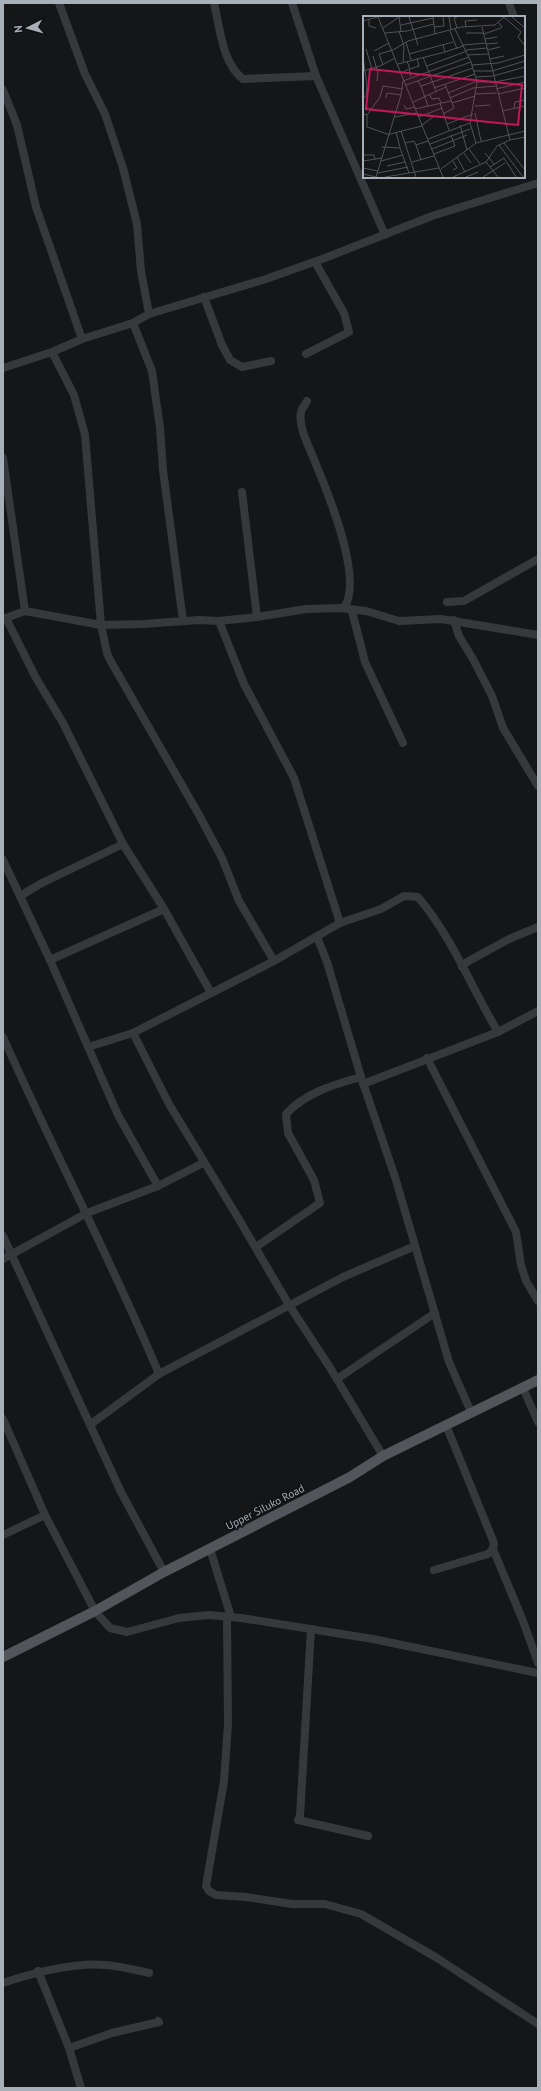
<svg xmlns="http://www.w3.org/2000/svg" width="541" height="2091" font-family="'PT Sans',sans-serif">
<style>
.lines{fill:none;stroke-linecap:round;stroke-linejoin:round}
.minor{stroke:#36393c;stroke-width:8}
.major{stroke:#52565b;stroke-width:10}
.labels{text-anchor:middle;stroke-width:3.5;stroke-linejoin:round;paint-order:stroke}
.street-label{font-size:11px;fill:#a7b0b8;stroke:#101112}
.inset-road{fill:none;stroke:#4f5457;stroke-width:1}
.view{fill:#c2185b;fill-opacity:0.15;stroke:#c2185b;stroke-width:2}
.inset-edge{fill:none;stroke:#a7b0b8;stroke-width:2}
</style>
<rect width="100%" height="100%" fill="#151617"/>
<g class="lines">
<g class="minor">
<path d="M59 3 85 74 105 114 123 168 137 224 141 271 149 314"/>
<path d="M214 3C220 28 222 63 243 79L316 76"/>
<path d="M292 3 316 76 385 235"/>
<path d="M509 3 514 17"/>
<path d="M3 90 17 125 36 207 82 339"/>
<path d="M204 297 222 345 230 360 242 367 271 361"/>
<path d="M133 323 152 371 160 428 163 470 183 621"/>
<path d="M52 352 74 395 85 435 101 625 107 653 110 660 198 813 222 858 239 901 274 961"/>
<path d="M306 354 349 332 344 313 315 262"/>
<path d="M3 368 52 352 82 339 133 323 149 314 266 279 325 258 432 216 538 183"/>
<path d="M307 401C305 405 302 408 301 412 298 428 310 448 315 462 328 493 364 579 344 608"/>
<path d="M3 458 25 611"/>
<path d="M242 492 257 617"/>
<path d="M447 602 464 601 538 559"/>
<path d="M352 611 365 662 403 743"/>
<path d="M6 618 36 678 63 723 123 844 164 909 211 993"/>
<path d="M3 619 25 611 101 625 143 624 199 620 219 621 257 617 306 609 341 608 366 611 399 621 441 619 538 635"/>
<path d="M454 620 459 636 473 659 492 696 503 728 538 786"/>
<path d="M219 621 244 684 294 778 340 923"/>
<path d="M3 860 50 960 118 1115 158 1186"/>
<path d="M20 896 42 883 123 844"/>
<path d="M317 937 327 962 361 1077 395 1177 449 1362 471 1412"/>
<path d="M50 960 164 909"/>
<path d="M462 967 467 962 509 939 538 927"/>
<path d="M133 1033 169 1104 237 1216 289 1305 329 1366 383 1456"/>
<path d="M3 1037C53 1150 111 1259 159 1374L91 1424"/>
<path d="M88 1047 133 1033 274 961 340 923 381 909 404 896 418 897C452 937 471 987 498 1032"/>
<path d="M427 1058 516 1232 521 1265 526 1281 538 1301"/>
<path d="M363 1084 498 1032 538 1011"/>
<path d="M3 1236 121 1492 164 1572"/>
<path d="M256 1247 320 1203 314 1180 288 1133 286 1114C305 1093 335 1084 361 1077"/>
<path d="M3 1259 87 1213 158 1186 203 1163"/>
<path d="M159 1374 343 1277 415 1246"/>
<path d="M337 1379 435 1313"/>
<path d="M523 1388 538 1422"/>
<path d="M3 1419 45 1515 95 1611 110 1628 127 1632 179 1618 209 1615 241 1618 373 1639 538 1673"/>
<path d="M3 1535 45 1515"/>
<path d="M210 1549 231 1617"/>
<path d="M493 1549 523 1621 538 1663"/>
<path d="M434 1570 488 1554 493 1549 494 1543 446 1425"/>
<path d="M227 1617 228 1724 224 1781 206 1886 209 1891 216 1895 246 1897 292 1904H325L361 1914 437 1958 538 2024"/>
<path d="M311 1629 300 1816 298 1820 368 1836"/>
<path d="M38 1971 69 2048 81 2088"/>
<path d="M3 1983C32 1973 75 1962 106 1965 120 1966 135 1970 149 1973"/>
<path d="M69 2048 112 2033 159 2022 158 2021"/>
</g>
<path class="major" d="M3 1657 95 1611 164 1572 350 1477 383 1456 538 1380"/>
</g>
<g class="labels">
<g class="street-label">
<text transform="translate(265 1507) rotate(-27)" y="4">Upper Siluko Road</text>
</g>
</g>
<g transform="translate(363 16)">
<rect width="162" height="162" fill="#151617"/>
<path class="inset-road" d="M15 1 80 161M36 1 38 15M46 1 55 29M70 1 72 18M86 1 88 14M141 1 158 16 155 21 162 30M149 1 162 12M6 3V10L13 12M0 5 14 1M38 9 70 2M71 11 81 10 80 1M103 11 102 5 114 4M20 12 36 1M94 12 91 2 94 1M36 15 41 30 40 47M87 15 94 33M22 17 44 15 71 8M103 17H121M121 18 138 12 139 11 136 7M122 23 134 21M43 26 48 44M123 28 135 27M100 29 123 27M3 33 9 53M103 34 124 32M124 34 137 31M11 35 26 27M82 36 100 30M46 38 90 26M105 39 125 38M10 40 15 57 14 65M0 41 4 69 3 80 0 83M60 41 73 75M127 43 141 40M44 45 47 53 56 50 54 42M35 48 82 36 80 29M20 49 16 38 30 34 45 25 98 11 132 9 141 1M109 49 135 47 162 39M64 50 104 35M0 55 17 50 32 42M111 55H129L162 45M38 57 46 53 48 61M113 61 130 60 162 51M55 65 58 70 110 52M114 66H132M132 66 162 60M43 69 108 46 92 13M58 70 65 90M71 72 112 58M133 73 162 66M85 77 114 65M66 78 69 83 76 82 78 87M112 78 134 77M135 78 162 72M23 82 24 77 38 79M87 82 110 72 133 70M50 86 83 71M77 87 86 114M89 87 112 80M41 89 43 93 52 91M112 90 127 89M151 92 152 86 162 84M52 93 88 85M139 95 162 90M112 97 118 125M0 98 4 99V111L27 119M80 98 91 92 82 68M4 99 17 81 20 70 40 73M32 101 53 97M56 101 79 92M107 107 114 66 108 46M84 108 110 98M59 109 70 101M97 109 104 134M38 115 53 161M33 116 37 131M27 118 59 110M65 123 107 107 113 127M147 124 162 121M42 127 51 125 53 129 65 125M141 127 162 154M67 128 107 113M53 129 58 144M136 129 160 161M19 131 37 132 46 157M69 133 104 119M106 133 117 148M101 137 108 147M122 137 131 148M71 138 92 130 88 119M0 139H11L12 143M94 141 102 156M0 145 19 142M18 145 40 139M49 146 71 140M123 146 135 161M24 150 42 146M127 151 141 142 153 161M0 152 15 155M78 153 113 127 162 115M90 154 94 152 90 145M15 157 45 151M0 158 13 161M13 161 38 79 40 65 106 41M22 161 76 152M90 161 123 146 134 130 147 124 119 11M103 161 115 156M120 161 142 147"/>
<path class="view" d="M7 53 159 69 155 109 3 93Z"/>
<rect width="162" height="162" class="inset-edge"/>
</g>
<rect width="541" height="2091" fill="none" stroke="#a7b0b8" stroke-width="8"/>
<g transform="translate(28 28) rotate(264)" stroke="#101112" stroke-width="3" paint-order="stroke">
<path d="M0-3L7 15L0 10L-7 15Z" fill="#a7b0b8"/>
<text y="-6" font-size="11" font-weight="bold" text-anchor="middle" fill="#a7b0b8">N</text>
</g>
</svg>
